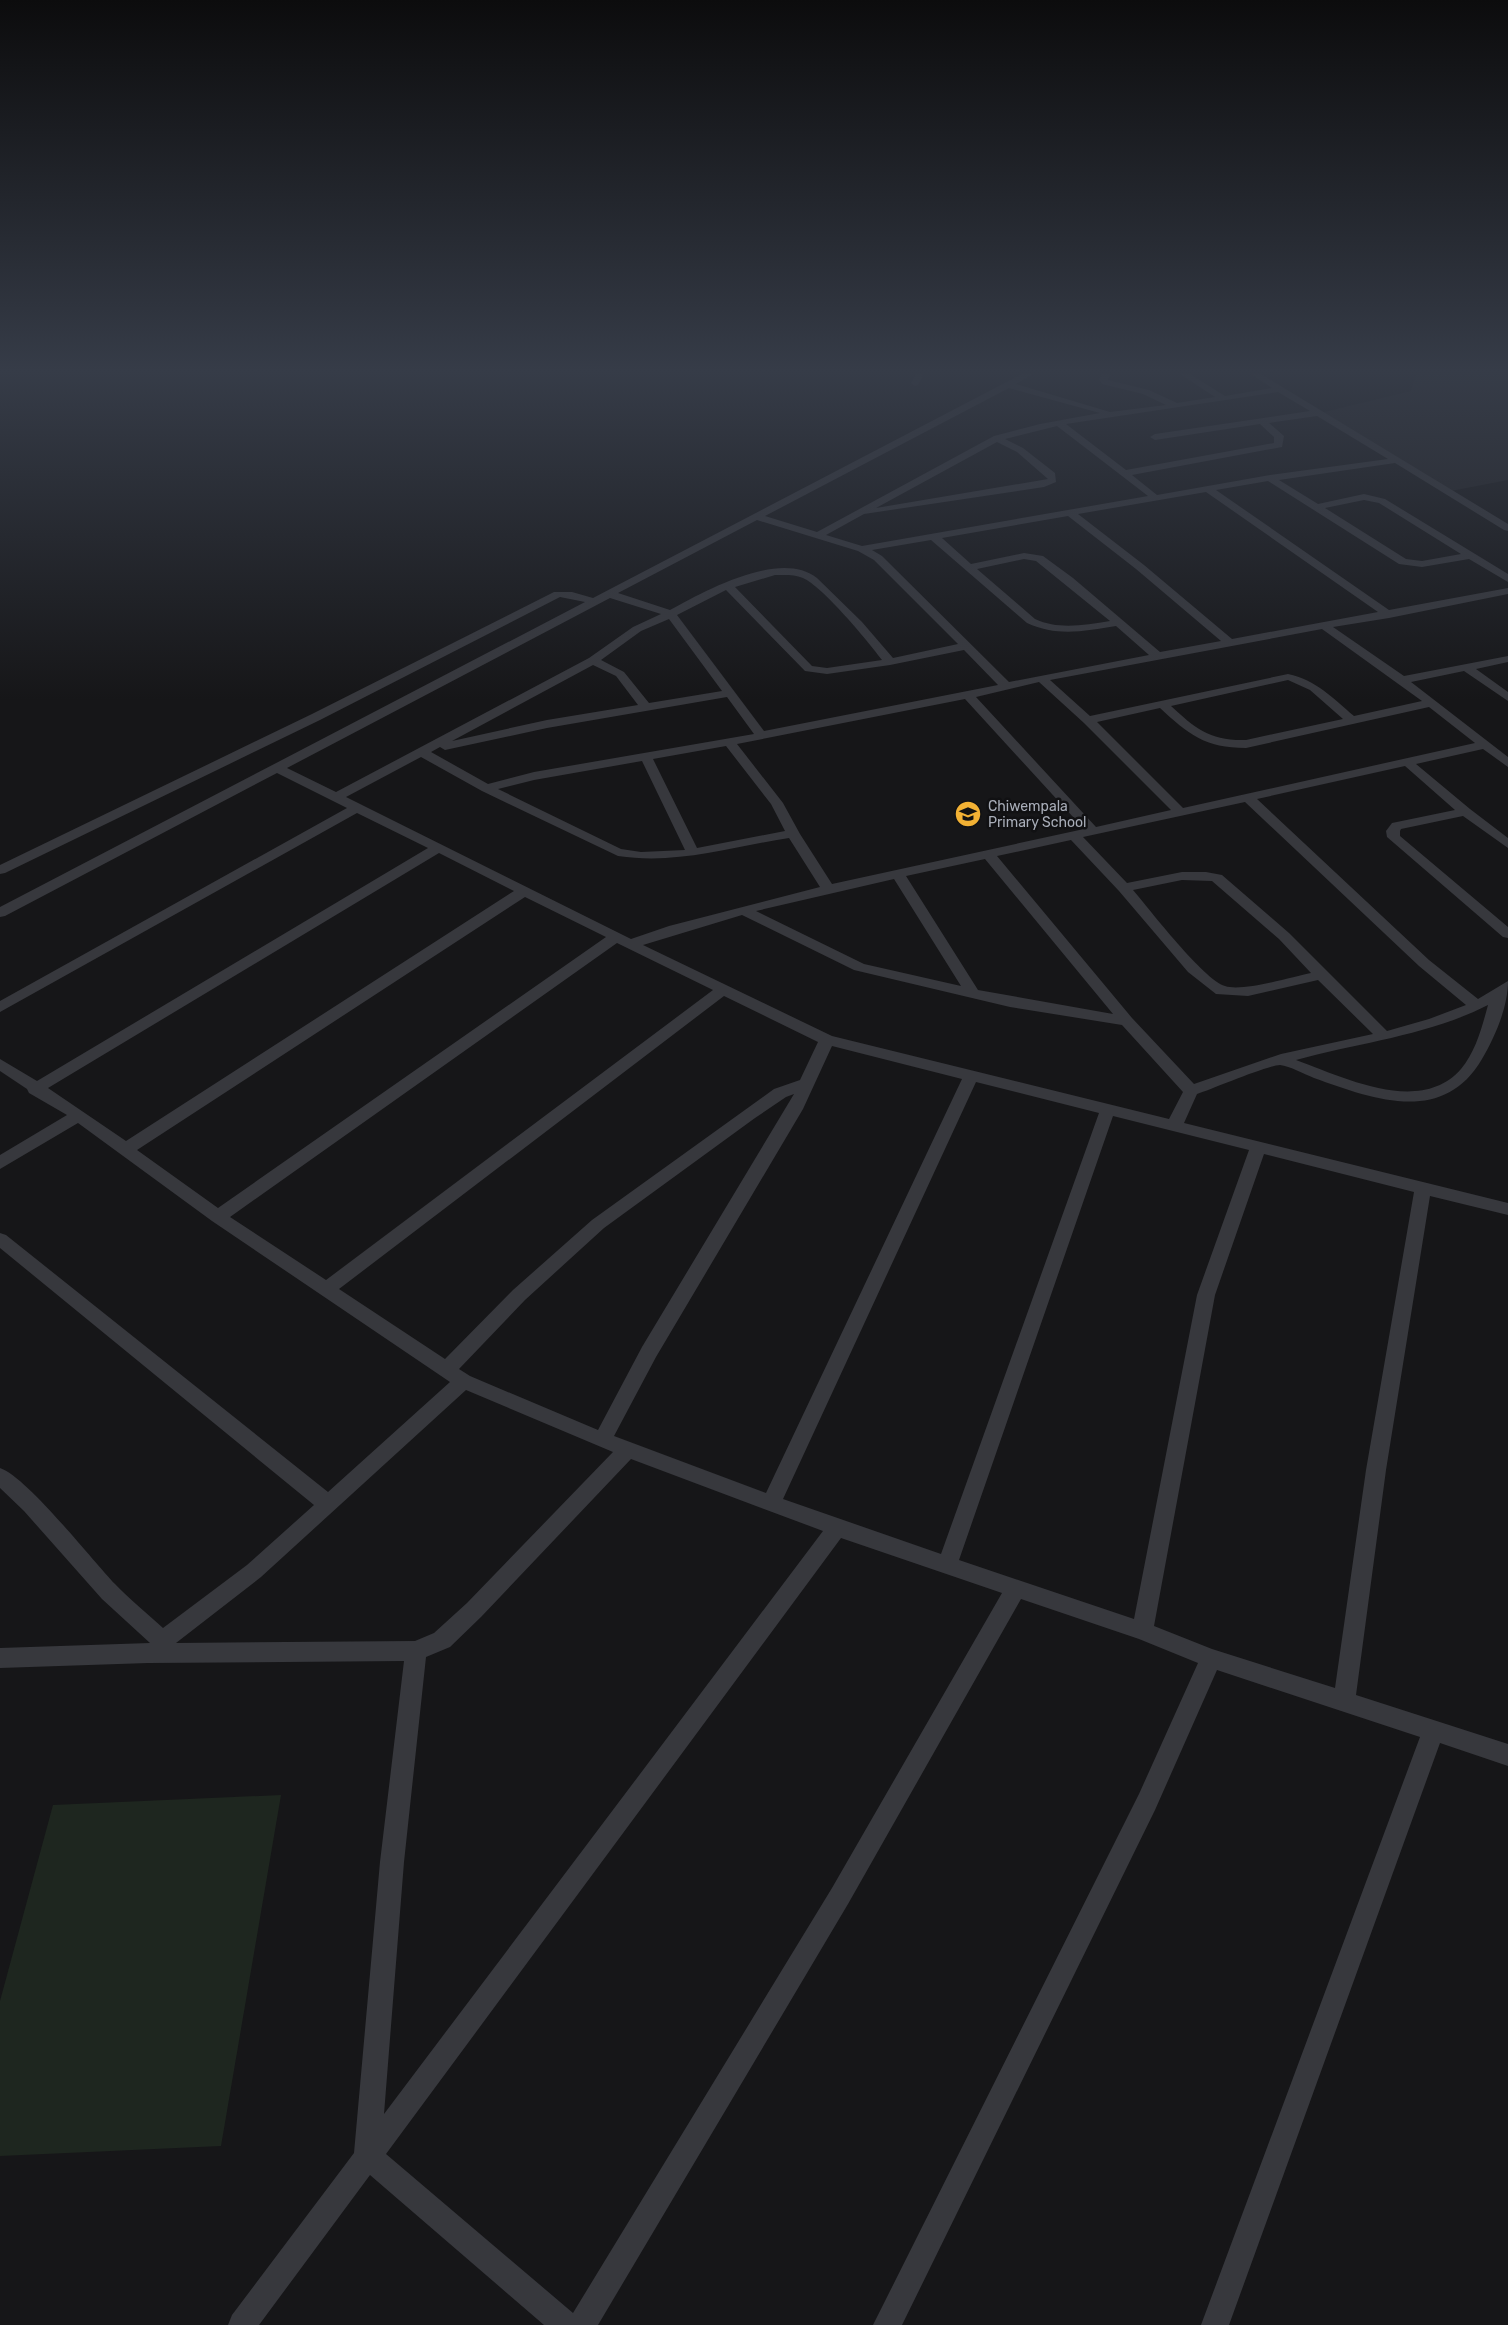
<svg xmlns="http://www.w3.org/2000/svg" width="1508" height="2325" font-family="Rubik,sans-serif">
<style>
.built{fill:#222225}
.green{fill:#1e261f}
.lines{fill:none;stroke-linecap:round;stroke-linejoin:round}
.street{fill:#37383d;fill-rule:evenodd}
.labels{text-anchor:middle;stroke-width:5;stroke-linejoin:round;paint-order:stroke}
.far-poi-label{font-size:14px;fill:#a8adb8;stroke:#111113;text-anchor:start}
</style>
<rect width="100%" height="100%" fill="#161618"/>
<path class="built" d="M1416 374H1508V480L1451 491 1320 413 1411 391Z"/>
<path class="green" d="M281 1795 221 2146 0 2156V2001L53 1805Z"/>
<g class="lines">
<g class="street">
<path d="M916 374H924L918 385 915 386 911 383Z"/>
<path d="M1022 374H1033L1016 384 1110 412 1166 405 1143 394 1102 384 1099 379 1102 374H1110L1108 380 1149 390 1177 403 1215 397 1180 374H1190L1225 396 1272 388 1251 374H1261L1508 524V531L1504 530 1395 463 1279 480 1318 504 1364 494 1385 499 1508 574V582L1469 559 1422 567 1399 564 1268 481 1216 490 1389 610 1508 588V594L1389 618 1333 627 1404 676 1508 656V662L1476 669 1508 692V701L1464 671 1411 682 1508 757V767L1483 749 1416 764 1470 809 1508 838V848L1463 816 1401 829 1400 831V836L1508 927V938L1503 937 1387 837 1386 831 1392 823 1455 810 1405 766 1257 799 1429 960 1478 999 1508 981C1508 1007 1495 1037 1482 1059 1443 1126 1373 1099 1314 1078 1304 1074 1290 1066 1280 1065 1268 1065 1212 1089 1197 1094L1184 1123 1508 1203V1215L1430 1196 1386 1470 1356 1695 1508 1744V1766L1440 1743 1229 2325H1201L1420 1737 1217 1670 1155 1810 902 2325H873L1139 1794 1198 1663 1139 1639 1021 1599 848 1904 598 2325H544L370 2175 259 2325H228L232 2315 354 2153 380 1862 404 1661 148 1663 0 1668V1648L150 1643 102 1599 24 1511 0 1488V1468C27 1477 91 1559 115 1584 129 1599 147 1613 163 1628L247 1565 314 1505 0 1248V1233L6 1235 328 1492 450 1382 212 1221 78 1123 0 1169V1155L67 1115 29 1093 27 1089 0 1071V1059L37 1081 428 848 357 813 0 1012V1001L347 808 277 773 5 916 0 917V907L585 602 560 597 320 720 5 873 0 874V865L312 714 554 592H572L593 598ZM1009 388 1100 413 1040 424 994 436 817 532 765 516ZM1278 392 1310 411 1155 434 1150 437 1155 440 1260 424 1274 437V443L1126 470 1066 424ZM1317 416 1388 459 1270 475 1157 495 1132 475 1282 447 1284 436 1269 423ZM1057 426 1148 496 862 546 826 535 864 514 1044 487 1056 482 1055 473 1023 448 1005 439ZM997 442 1017 452 1048 479 876 508ZM1206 492 1378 612 1232 639 1144 565 1078 514ZM1364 500 1379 503 1461 554 1422 561 1406 559 1325 508ZM1068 516 1136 569 1221 641 1160 652 1073 578 1043 556 1024 553 971 564 942 538ZM757 520 858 551 874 560 958 644 893 658 862 622 817 578C780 549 705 591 670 610L618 593ZM931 540 1027 623C1057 637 1085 631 1116 626L1149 655 1009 682 882 556 872 550ZM1024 559 1036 561 1110 621C1084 625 1059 630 1035 619L977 569ZM775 575C784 575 794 574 803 578 822 586 868 641 882 660L827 668 812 666 735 587ZM726 590 805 671 827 674 890 665 964 650 998 685 764 731 677 615ZM610 598 661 614 633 627 589 658 336 792 287 768ZM669 619 722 691 649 703 624 672 601 660 641 631ZM1322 629 1422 701 1354 716C1333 698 1316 680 1288 674L1090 716 1050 680ZM593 665 616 676 638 705 547 720 452 741ZM1288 680 1310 690 1343 719 1246 740C1210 741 1196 729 1171 706ZM1039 682 1084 723 1171 810 1096 827 976 697ZM727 697 754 734 534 772 488 784 431 752 440 747 445 750 547 728ZM965 699 1084 829 832 884 800 834 783 803 737 744ZM1429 707 1475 743 1183 808 1097 722 1160 708C1188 734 1205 748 1246 748ZM726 746 771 804 785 831 697 848 653 759ZM421 757 482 791 618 856C677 865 731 847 789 838L820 887 669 926 631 939 346 797ZM642 761 685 850 641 852 621 849 498 789 534 780ZM1245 802 1419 966 1466 1005 1429 1019 1387 1031 1289 933 1222 875 1206 872H1182L1127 883 1083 837ZM1071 840 1119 891 1188 972 1216 994 1248 996 1318 980 1373 1034 1281 1054 1194 1084 1132 1018 997 856ZM439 853 514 891 126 1141 48 1088ZM985 859 1113 1014 978 990 906 876ZM894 879 961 986 864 964 756 911ZM1182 880 1212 881 1279 939 1311 973C1292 977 1242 992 1225 986 1204 980 1150 910 1133 890ZM525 897 606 937 218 1208 137 1150ZM742 915 854 970 1010 1007 1122 1025 1183 1092 1169 1119 832 1036 643 945ZM617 943 713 990 326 1280 230 1217ZM724 996 818 1042 800 1080 774 1089 592 1220 513 1290 445 1359 339 1289ZM1488 1005C1482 1027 1476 1051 1461 1069 1420 1116 1343 1077 1296 1060 1361 1042 1427 1036 1488 1005ZM832 1046 962 1079 766 1493 614 1436 656 1357 803 1109ZM976 1082 1099 1113 941 1554 783 1499ZM794 1094 642 1347 598 1430 470 1376 459 1369 525 1300 604 1228 755 1118 786 1097ZM1113 1116 1249 1150 1197 1295 1134 1619 959 1560ZM1264 1154 1414 1192 1366 1470 1335 1688 1212 1649 1154 1626 1215 1295ZM466 1390 613 1452 467 1603 434 1633 415 1641 176 1643 261 1577ZM631 1459 823 1531 384 2114 404 1862 426 1657 450 1647 481 1617ZM841 1538 1002 1593 832 1888 573 2313 386 2154Z"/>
</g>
</g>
<linearGradient id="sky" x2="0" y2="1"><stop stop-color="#0c0c0d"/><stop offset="0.53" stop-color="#363c48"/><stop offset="1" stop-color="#363c48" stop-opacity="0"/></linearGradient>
<rect width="1508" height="700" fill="url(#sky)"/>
<defs>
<symbol id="school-disc" viewBox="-11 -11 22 22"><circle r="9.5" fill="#f2b134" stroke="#111113"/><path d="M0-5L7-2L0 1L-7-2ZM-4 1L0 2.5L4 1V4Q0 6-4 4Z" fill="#111"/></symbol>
</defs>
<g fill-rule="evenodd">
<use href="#school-disc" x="953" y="799" width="30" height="30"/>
</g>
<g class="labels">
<g class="far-poi-label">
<text x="988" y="811">Chiwempala<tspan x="988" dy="16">Primary School</tspan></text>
</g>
</g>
</svg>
